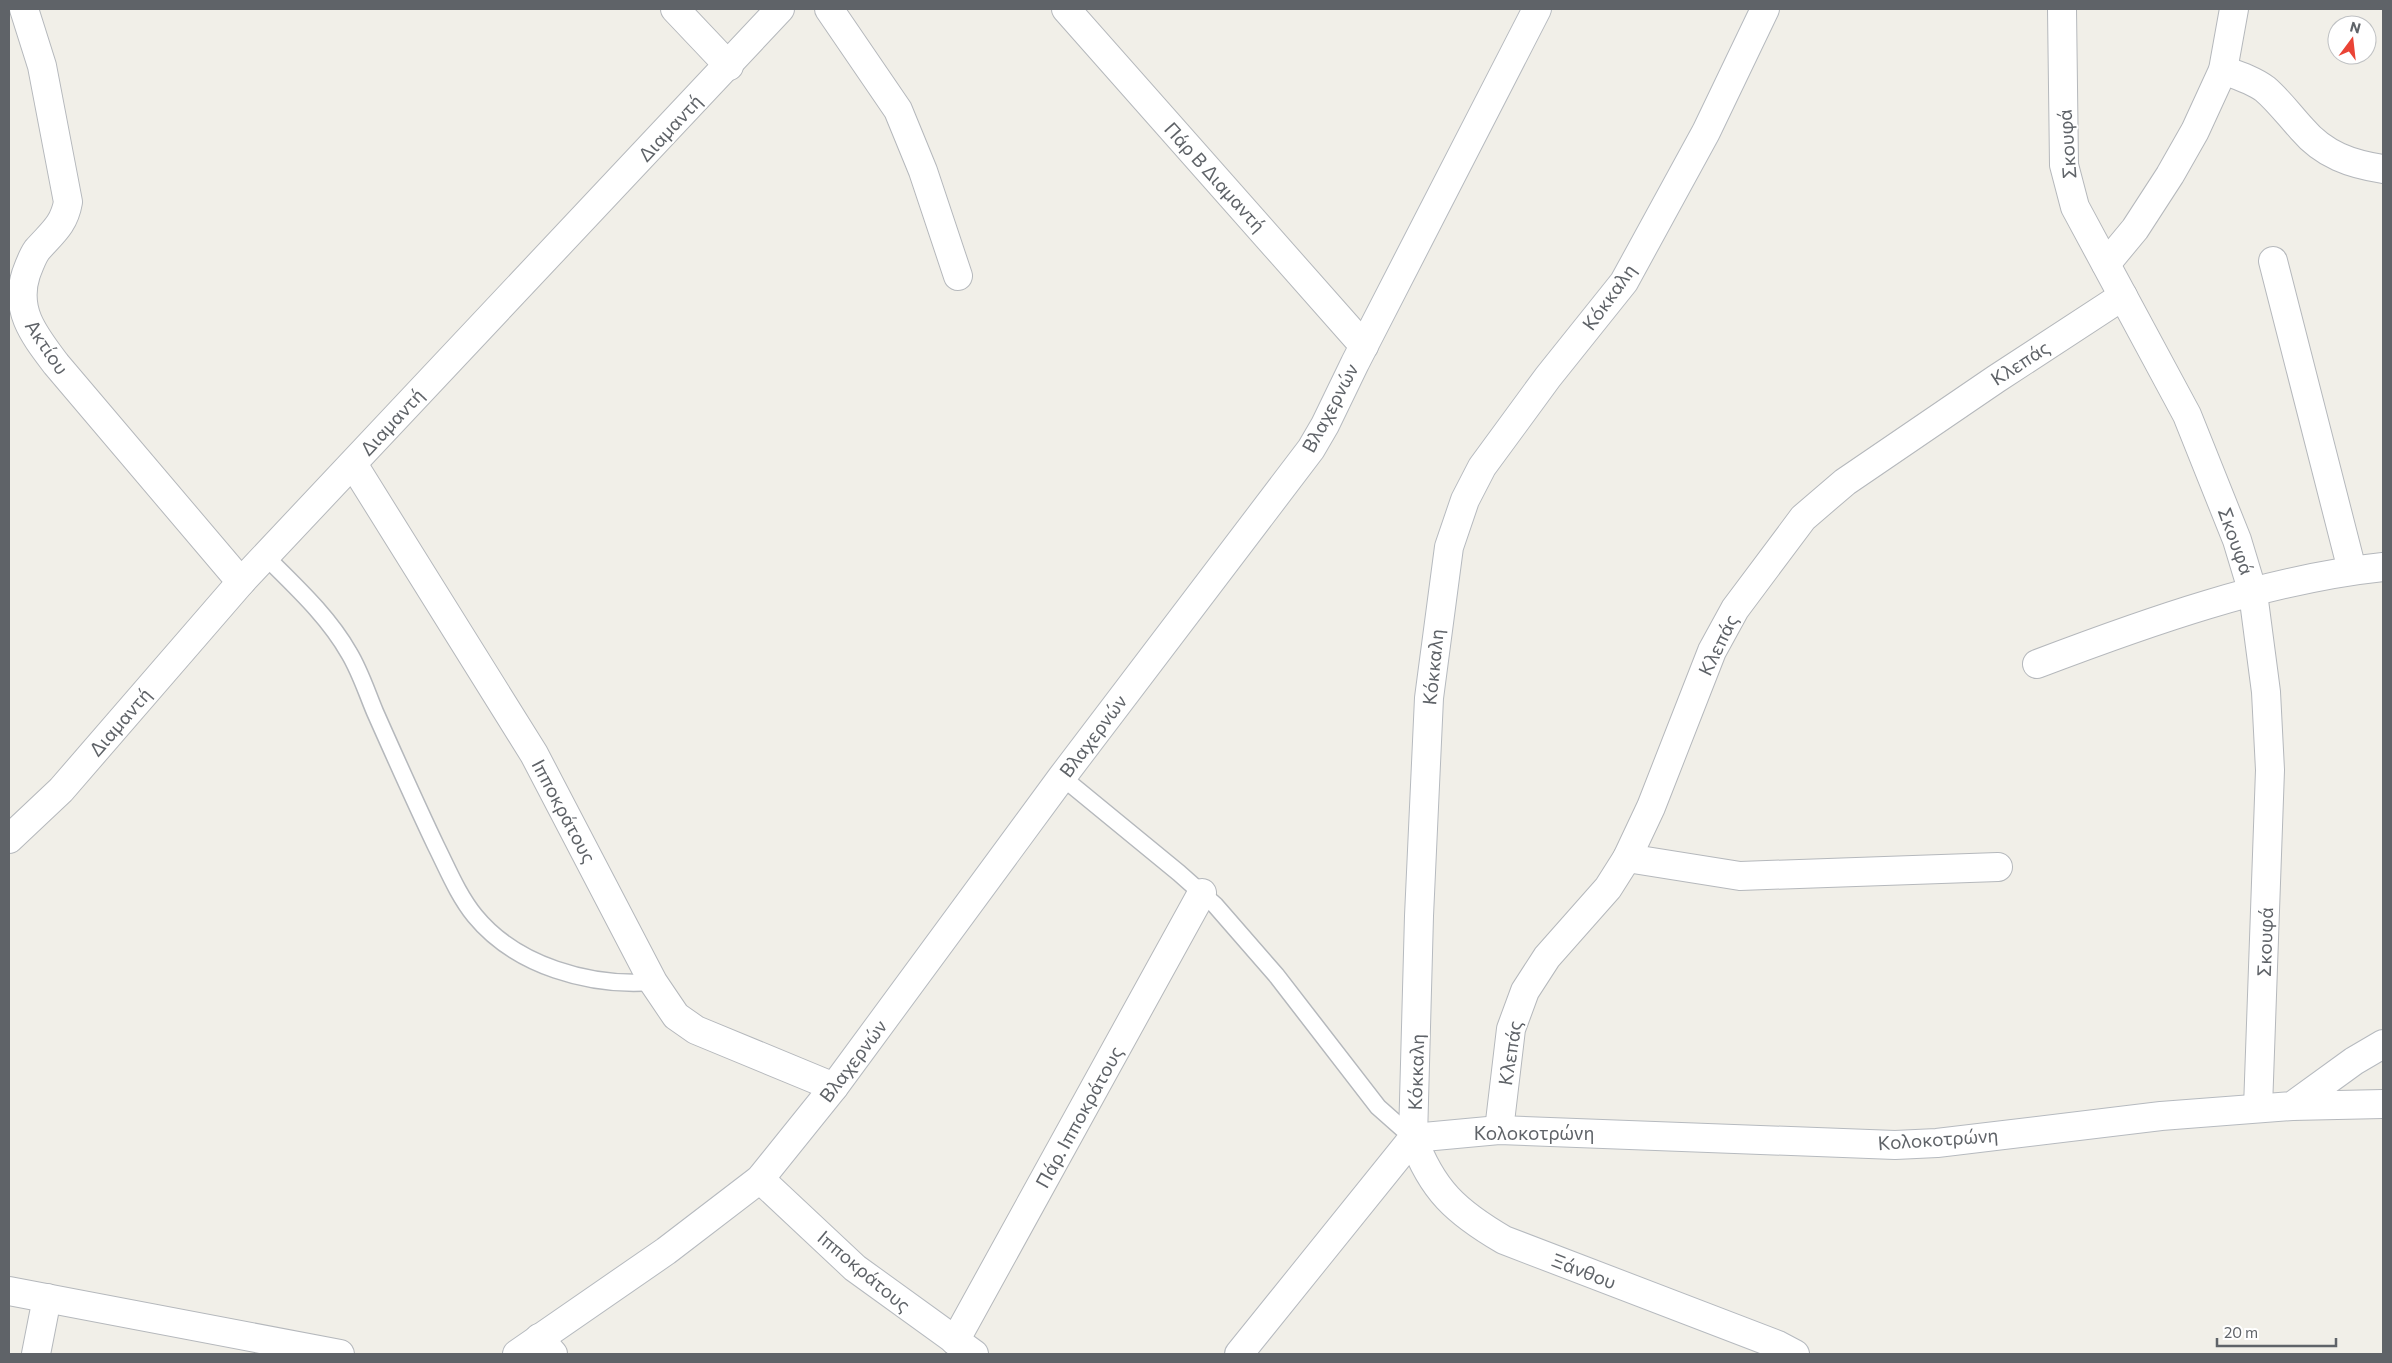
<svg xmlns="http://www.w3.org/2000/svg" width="2392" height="1363" font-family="Commissioner,sans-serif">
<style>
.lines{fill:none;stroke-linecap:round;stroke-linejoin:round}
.lane-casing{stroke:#b5b8bc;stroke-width:19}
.street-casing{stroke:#b5b8bc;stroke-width:30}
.secondary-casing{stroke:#b6babf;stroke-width:30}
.lane{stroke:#fff;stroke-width:16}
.street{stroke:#fff;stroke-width:28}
.secondary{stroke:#fff;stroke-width:28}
.labels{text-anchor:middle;stroke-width:4;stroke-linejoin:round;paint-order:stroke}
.street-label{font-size:19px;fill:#5f6368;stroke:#fff}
</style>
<rect width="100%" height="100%" fill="#f1efe8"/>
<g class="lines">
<defs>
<g id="lane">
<path d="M265 556C295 586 328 616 349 653 360 671 367 693 375 712 395 757 415 802 436 846 448 870 458 895 475 916 516 966 590 987 653 982"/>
<path d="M1062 777 1179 873 1215 905 1276 975 1378 1107 1413 1138"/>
</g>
<g id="street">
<path d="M24 9 42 66 68 202C64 225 52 233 37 250 32 257 29 266 26 274 14 311 35 336 56 364L241 582"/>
<path d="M675 9 729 66"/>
<path d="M829 9 898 110 923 171 958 276"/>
<path d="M1066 9 1364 346"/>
<path d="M2062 9 2064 165 2075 207 2187 415 2237 540 2253 593 2266 692 2270 770 2258 1108"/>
<path d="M2223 70C2237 75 2253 80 2265 89 2279 101 2290 116 2302 129 2324 155 2351 164 2383 169"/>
<path d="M2273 261 2352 570"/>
<path d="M2106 264 2135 229 2170 175 2195 131 2223 70 2234 9"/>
<path d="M353 464 534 754 653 982 676 1016 696 1030 834 1087"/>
<path d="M2037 664C2145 623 2268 579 2383 567"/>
<path d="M9 839 61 790 241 582 780 9"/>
<path d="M1627 858 1740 876 1998 867"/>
<path d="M2292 1106 2383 1104"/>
<path d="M1499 1130 1511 1029 1525 991 1547 957 1608 888 1627 858 1651 807 1712 651 1735 609 1803 518 1845 482 1996 379 2123 296"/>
<path d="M9 1291 340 1354"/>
<path d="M539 1338 553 1354"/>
<path d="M955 1341 1202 893"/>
<path d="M36 1354 47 1298"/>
</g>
<g id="secondary">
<path d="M1413 1138 1499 1130 1895 1145 1937 1143 2161 1116 2292 1106 2354 1061 2383 1044"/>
<path d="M1413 1138C1432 1190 1456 1212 1504 1240L1778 1345 1795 1354"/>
<path d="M760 1179 855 1268 974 1354"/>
<path d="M517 1354 666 1251 760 1179 834 1087 1062 777 1311 449 1325 425 1355 363 1537 9"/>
<path d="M1239 1354 1413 1138 1419 916 1429 698 1449 547 1465 500 1482 467 1548 377 1624 282 1706 132 1765 9"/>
</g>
</defs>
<use href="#lane" class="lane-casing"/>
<use href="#street" class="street-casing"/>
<use href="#secondary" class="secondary-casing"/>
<use href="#lane" class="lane"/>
<use href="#street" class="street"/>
<use href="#secondary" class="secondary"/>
</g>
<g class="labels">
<g class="street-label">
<text transform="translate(670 128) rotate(-47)" y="7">Διαμαντή</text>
<text transform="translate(2067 144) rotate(-94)" y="7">Σκουφά</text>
<text transform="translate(1215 177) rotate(48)" y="7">Πάρ Β Διαμαντή</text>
<text transform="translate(1609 297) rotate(-54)" y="7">Κόκκαλη</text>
<text transform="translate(47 347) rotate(56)" y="7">Ακτίου</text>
<text transform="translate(2020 363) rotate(-33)" y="7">Κλεπάς</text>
<text transform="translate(1330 408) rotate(-62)" y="7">Βλαχερνών</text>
<text transform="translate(392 422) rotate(-47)" y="7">Διαμαντή</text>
<text transform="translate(2236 541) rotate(70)" y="7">Σκουφά</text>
<text transform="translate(1718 645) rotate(-64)" y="7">Κλεπάς</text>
<text transform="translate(1433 667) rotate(-84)" y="7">Κόκκαλη</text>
<text transform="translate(120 722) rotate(-49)" y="7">Διαμαντή</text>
<text transform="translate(1093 736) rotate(-53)" y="7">Βλαχερνών</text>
<text transform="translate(564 811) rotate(62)" y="7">Ιπποκράτους</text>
<text transform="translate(2265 942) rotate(-88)" y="7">Σκουφά</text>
<text transform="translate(1510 1053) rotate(-81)" y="7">Κλεπάς</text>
<text transform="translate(853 1061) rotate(-53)" y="7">Βλαχερνών</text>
<text transform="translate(1416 1072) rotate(-88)" y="7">Κόκκαλη</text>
<text transform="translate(1079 1117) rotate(-61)" y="7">Πάρ. Ιπποκράτους</text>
<text x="1534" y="1140">Κολοκοτρώνη</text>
<text transform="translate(1938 1139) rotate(-4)" y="7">Κολοκοτρώνη</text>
<text transform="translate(864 1271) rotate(40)" y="7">Ιπποκράτους</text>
<text transform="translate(1584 1271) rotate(21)" y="7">Ξάνθου</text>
</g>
</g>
<rect width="2392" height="1363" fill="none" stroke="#5f6368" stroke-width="20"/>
<g transform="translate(2352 40) rotate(15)"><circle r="24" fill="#ffffff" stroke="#bfc1c3"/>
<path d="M0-4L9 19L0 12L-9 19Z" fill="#ea4335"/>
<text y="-8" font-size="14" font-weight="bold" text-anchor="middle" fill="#5f6368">N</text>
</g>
<path d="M2217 1338v8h119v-8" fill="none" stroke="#5f6368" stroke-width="2.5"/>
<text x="2224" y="1338" font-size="15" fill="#5f6368" stroke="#ffffff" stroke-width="4" paint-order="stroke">20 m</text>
</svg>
